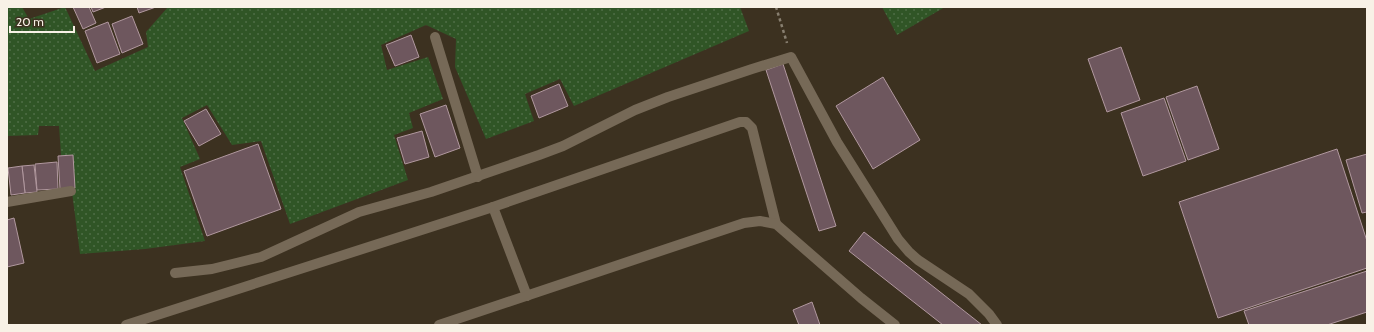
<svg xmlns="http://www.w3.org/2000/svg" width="1374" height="332" font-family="Cabin,sans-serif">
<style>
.grass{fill:url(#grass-dots)}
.building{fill:#6e575e;stroke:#b1989f}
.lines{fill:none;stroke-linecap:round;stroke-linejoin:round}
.path{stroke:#887f70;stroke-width:2.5;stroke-dasharray:3 3;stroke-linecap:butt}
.lane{stroke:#766957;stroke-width:10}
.street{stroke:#766957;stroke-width:10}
</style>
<defs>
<pattern id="grass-dots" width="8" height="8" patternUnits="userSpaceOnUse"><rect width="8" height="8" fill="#305526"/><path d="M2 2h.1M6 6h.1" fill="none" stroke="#4f6e46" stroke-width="1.8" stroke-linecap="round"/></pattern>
</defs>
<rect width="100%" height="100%" fill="#3c3120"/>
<g class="grass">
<path d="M7 7H22L29 19 65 7 95 71 148 47 146 32 168 7H740L749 31 574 106 560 79 525 94 534 121 486 139 455 67 456 39 426 25 381 45 387 70 428 57 443 99 409 113 413 128 394 135 408 180 290 224 261 141 232 145 207 105 182 118 200 159 180 167 205 241 145 249 80 254 72 192 62 169 59 126H39L38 135 7 136Z"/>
<path d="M882 7H945L897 35Z"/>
</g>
<g class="building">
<path d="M73 7H89L96 23 83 29Z"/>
<path d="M91 7H106L93 12Z"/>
<path d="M137 7H156L139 13Z"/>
<path d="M132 16 143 44 122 53 112 24Z"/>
<path d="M108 22 120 54 97 63 85 31Z"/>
<path d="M411 35 419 57 395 66 386 45Z"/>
<path d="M1121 47 1140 100 1107 112 1088 59Z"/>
<path d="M783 64 836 226 819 231 766 70Z"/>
<path d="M883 77 920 140 873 169 836 106Z"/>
<path d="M559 84 568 106 539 118 531 96Z"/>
<path d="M1197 86 1219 149 1188 160 1166 97Z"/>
<path d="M1164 98 1186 161 1143 176 1121 113Z"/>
<path d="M446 105 460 148 435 157 420 114Z"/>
<path d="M206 109 221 134 199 146 184 121Z"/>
<path d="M422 131 429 157 405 164 397 138Z"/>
<path d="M258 144 281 209 207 236 184 171Z"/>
<path d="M1337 149 1367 241V268L1218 318 1179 202Z"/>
<path d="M1367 154V212L1362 213 1346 160Z"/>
<path d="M73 155 75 188 60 189 58 156Z"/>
<path d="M57 162 58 189 37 190 35 164Z"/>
<path d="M34 165 37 192 25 193 22 166Z"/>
<path d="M22 166 25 193 11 195 8 168Z"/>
<path d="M14 218 24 263 7 267V220Z"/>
<path d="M864 232 982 325H943L849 251Z"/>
<path d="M1367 271V312L1327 325H1249L1244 311Z"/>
<path d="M812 302 820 325H799L793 310Z"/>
</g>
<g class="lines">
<path class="path" d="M776 7 787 43"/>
<g class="lane">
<path d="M493 207 527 296"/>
<path d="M126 325 493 207 740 122H746L752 128 776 224"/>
<path d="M439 325 744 223 760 221 776 224 861 298 895 325"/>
</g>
<g class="street">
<path d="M435 37 478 177"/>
<path d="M7 202 71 191"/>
<path d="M175 273 212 269 261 257 359 212 431 192 539 155 563 146 635 110 668 97 752 69 791 57 837 142 898 239 909 252 918 260 969 294 989 314 997 325"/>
</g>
</g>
<rect width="1374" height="332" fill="none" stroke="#f8f1e6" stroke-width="16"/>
<path d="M10 26v6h64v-6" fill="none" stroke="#f8f1e6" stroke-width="2"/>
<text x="16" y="26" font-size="12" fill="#f8f1e6" stroke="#3c3120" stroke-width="3" paint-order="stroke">20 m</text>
</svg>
